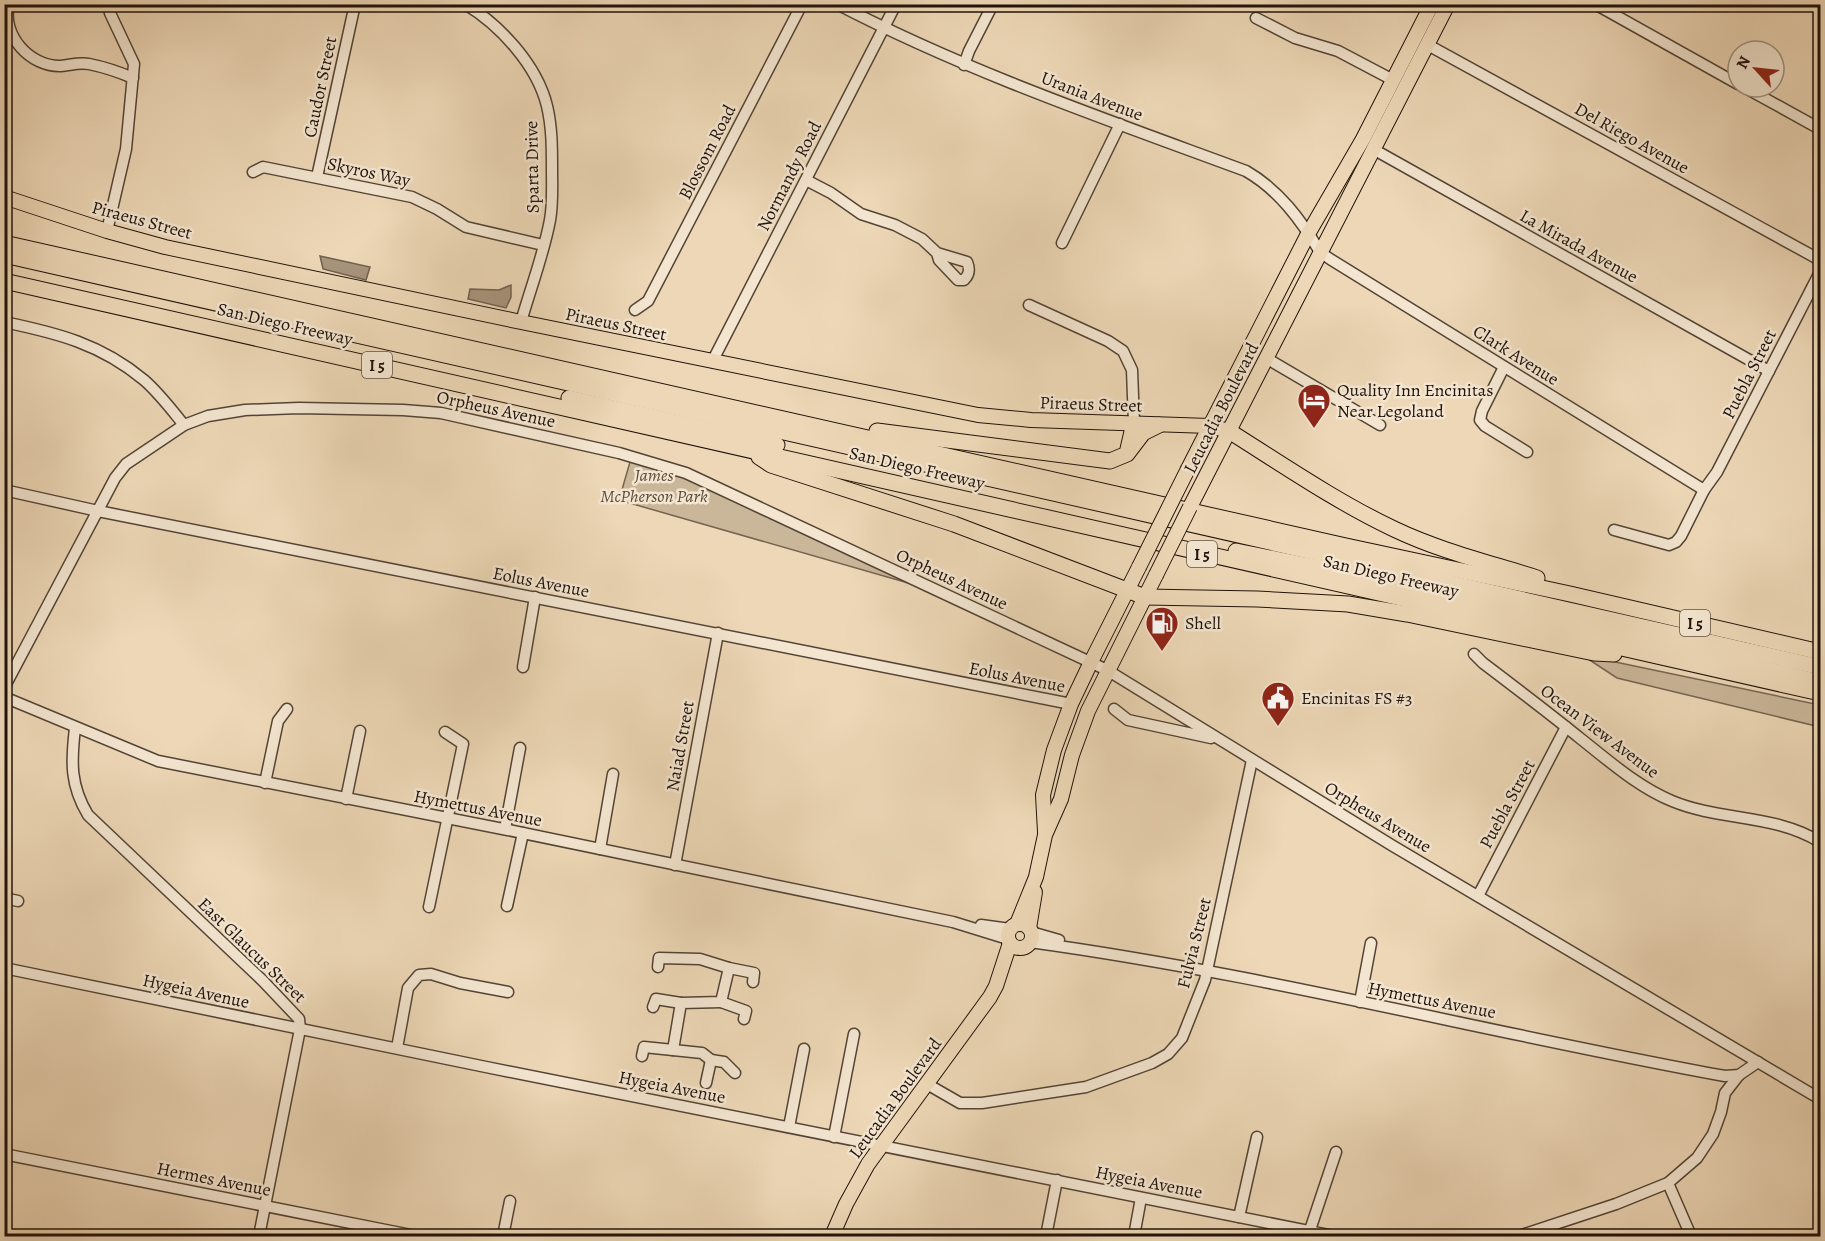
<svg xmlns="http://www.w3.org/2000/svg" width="1825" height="1241" font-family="Alegreya,serif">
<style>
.green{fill:#cab699;stroke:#756452;stroke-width:1.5}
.water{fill:#a7947c;stroke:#71604e;stroke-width:1.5}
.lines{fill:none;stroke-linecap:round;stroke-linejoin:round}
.minor-casing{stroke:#534435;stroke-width:13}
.major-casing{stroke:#20130a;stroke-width:16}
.highway-casing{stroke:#20130a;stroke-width:17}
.minor{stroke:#f3e5d0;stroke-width:10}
.major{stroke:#edd7b6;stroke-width:14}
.highway{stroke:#edd7b6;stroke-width:15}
.major-bridge-casing{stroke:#20130a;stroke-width:16;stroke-linecap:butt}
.major-bridge{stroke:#edd7b6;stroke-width:14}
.labels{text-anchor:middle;stroke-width:5;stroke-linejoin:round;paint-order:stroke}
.shield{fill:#f3e5d0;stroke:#5f5245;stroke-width:1.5}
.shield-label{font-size:16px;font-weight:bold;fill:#20130a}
.street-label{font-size:18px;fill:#20130a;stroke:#f3e5d0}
.poi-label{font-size:18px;fill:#20130a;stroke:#f3e5d0;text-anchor:start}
.park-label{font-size:18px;font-style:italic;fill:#5c4c3c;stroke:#f3e5d0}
</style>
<rect width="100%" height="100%" fill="#edd7b6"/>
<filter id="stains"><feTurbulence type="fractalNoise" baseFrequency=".00333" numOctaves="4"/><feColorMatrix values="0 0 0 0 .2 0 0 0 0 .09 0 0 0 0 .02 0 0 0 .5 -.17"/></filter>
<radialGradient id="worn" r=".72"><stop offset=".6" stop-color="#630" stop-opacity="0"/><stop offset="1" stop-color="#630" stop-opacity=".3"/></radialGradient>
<g class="green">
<path d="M632 455 950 595 619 500Z"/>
<path d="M1582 655 1820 705V727L1617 678Z"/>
</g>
<g class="water">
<path d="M320 256 370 267 366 280 323 269Z"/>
<path d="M511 285V297L506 308 468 299 470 289 499 290Z"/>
</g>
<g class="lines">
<defs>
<g id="minor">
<path d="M9 4C1 35 30 67 61 66 71 65 79 62 89 64 104 67 119 72 133 78"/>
<path d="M465 4C500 25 537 65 547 106 552 127 552 148 552 170 552 186 553 204 550 220 544 253 530 290 521 322"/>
<path d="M837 4C968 72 1108 120 1246 171 1279 190 1301 220 1320 252L1330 259 1704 490"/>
<path d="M1595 4 1738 84"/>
<path d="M1256 18 1295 38 1338 51 1393 80"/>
<path d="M1428 45 1820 260"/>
<path d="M964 65 969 51 993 4"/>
<path d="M1744 87 1820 129"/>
<path d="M1373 149 1769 371"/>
<path d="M253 172 263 167 412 197 437 209 466 227 543 245"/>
<path d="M317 177 355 4"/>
<path d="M806 180 831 193 861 214 895 225 922 239 937 253 967 262C970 269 970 274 964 280H958L939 260 937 253"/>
<path d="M107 231 126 149 134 64 110 13 108 4"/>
<path d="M1062 243 1120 124"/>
<path d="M1029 305 1108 341 1123 351 1132 370 1134 423"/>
<path d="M635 310 648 301 802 4"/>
<path d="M4 322C57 333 101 344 144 380 159 393 171 409 184 425"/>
<path d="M1266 358 1380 425"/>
<path d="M712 362 896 4"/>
<path d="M1504 367 1482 411 1480 420 1485 426 1527 452"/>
<path d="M4 490 98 511 1071 704"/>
<path d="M1614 530 1669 545 1676 542 1681 536 1704 490 1717 472 1820 272"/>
<path d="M1474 654 1483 663C1516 688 1549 713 1581 739 1609 761 1638 787 1672 801 1720 821 1775 814 1820 842"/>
<path d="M523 667 535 597"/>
<path d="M4 688 115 478 126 464 184 425 208 416 245 410 299 408 403 410 441 413 619 453 686 473 1107 670 1393 846 1820 1099"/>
<path d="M4 697 158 761 508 830 953 922 1008 939"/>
<path d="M1114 709 1128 720 1211 738"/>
<path d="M75 728C71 762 70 785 88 815L263 981 299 1019 300 1029 259 1236"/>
<path d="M265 783 278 721 287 709"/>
<path d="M346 799 360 731"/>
<path d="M505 829 520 748"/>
<path d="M600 849 613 774"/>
<path d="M675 865 718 633"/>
<path d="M1478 896 1566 727"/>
<path d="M4 898 18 901"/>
<path d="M507 906 523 833"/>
<path d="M429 907 463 744 445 732"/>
<path d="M981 925 1010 929"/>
<path d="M1031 932 1059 940"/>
<path d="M1030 942C1264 974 1493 1034 1725 1076L1739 1075 1758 1062"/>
<path d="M658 967 659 958 700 959 729 968"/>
<path d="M4 968 486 1067 1334 1236"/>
<path d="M721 1002 746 1011 744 1019"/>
<path d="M1360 1002 1371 943"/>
<path d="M653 1007 656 999 681 1003"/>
<path d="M397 1048 408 988 419 975 431 974 460 983 508 992"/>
<path d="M673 1050 681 1003 721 1002 729 968 754 973 753 982"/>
<path d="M642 1056 644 1047 702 1053 711 1060"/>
<path d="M706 1083 711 1060 724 1062 735 1073"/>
<path d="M927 1084 960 1103H982L1086 1087 1152 1063 1168 1054 1182 1038 1205 980 1252 760"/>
<path d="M789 1127 804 1049"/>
<path d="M834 1137 854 1034"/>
<path d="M4 1154 416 1236"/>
<path d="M1668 1183 1691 1236"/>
<path d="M1239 1217 1257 1137"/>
<path d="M503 1236 510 1201"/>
<path d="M1046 1236 1057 1180"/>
<path d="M1134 1236 1141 1198"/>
<path d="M1308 1236 1336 1152"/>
<path d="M1519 1236 1616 1204 1668 1183 1697 1158 1713 1134 1721 1112 1725 1093 1739 1075"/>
</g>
<g id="major">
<path d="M4 197 107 231 165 247 521 322 978 415 1031 420 1210 426 1229 431"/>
<path d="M1188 469 1308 234 1363 139 1432 4"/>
<path d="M1190 507 1448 4"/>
<path d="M1045 832 1043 795 1054 750 1071 704 1091 662 1139 567"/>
<path d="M1017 924 1036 877 1045 835 1061 799 1072 755 1088 711 1156 575"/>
<circle cx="1020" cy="936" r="12"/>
<path d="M1029 928 1035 892"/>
<path d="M832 1236 846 1204 868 1164 990 997 996 986 1010 943"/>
</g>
<g id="highway">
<path d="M4 243 1346 546 1570 594 1820 652"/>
<path d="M4 255 1820 667"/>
<path d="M4 281 1820 693"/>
<path d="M569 398 777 445"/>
<path d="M877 431 1110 461 1127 454 1143 433 1159 425"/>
<path d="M1229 431C1283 465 1337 502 1394 529 1440 551 1490 563 1537 578"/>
<path d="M1128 449 1134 423"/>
<path d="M759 457 771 465 954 524 1145 597 1257 599 1348 604 1407 614 1594 653 1614 654"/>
<path d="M1236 551 1430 591 1820 682"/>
</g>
</defs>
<use href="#minor" class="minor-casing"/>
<use href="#major" class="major-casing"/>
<use href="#highway" class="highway-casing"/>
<use href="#minor" class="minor"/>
<use href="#major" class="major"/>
<use href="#highway" class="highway"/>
<defs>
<g id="major-bridge">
<path d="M1139 567 1188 469"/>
<path d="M1156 575 1190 507"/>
</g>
</defs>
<use href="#major-bridge" class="major-bridge-casing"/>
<use href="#major-bridge" class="major-bridge"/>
</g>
<defs>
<symbol id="hotel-pin" viewBox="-11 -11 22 30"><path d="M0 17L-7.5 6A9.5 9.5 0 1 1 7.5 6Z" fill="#8f2418" stroke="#f3e5d0"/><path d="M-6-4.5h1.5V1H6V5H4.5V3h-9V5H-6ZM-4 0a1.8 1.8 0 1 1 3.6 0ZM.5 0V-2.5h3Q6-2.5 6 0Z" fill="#fff"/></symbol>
<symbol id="fuel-pin" viewBox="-11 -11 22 30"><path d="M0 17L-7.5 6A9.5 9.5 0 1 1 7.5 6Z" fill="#8f2418" stroke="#f3e5d0"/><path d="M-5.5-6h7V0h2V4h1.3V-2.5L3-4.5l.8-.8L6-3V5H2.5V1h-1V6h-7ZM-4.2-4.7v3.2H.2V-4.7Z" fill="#fff"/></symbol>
<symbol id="civic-pin" viewBox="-11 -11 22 30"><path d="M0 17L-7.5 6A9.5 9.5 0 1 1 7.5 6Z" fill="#8f2418" stroke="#f3e5d0"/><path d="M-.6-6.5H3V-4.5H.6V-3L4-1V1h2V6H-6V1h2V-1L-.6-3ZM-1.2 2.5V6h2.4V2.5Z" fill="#fff"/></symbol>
</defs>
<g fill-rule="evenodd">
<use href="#hotel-pin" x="1295" y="381" width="38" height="52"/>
<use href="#fuel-pin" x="1143" y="604" width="38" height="52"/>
<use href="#civic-pin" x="1259" y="679" width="38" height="52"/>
</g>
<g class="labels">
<g class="shield">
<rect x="362" y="352" width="30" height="26" rx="4.5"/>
<rect x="1187" y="541" width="30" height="26" rx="4.5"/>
<rect x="1680" y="610" width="30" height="26" rx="4.5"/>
</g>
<g class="shield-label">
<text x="377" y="371">I 5</text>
<text x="1202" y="560">I 5</text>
<text x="1695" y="629">I 5</text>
</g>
<g class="street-label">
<text transform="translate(320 87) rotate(-78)" y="6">Caudor Street</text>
<text transform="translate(1092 96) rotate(21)" y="6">Urania Avenue</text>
<text transform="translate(1632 138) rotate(29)" y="6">Del Riego Avenue</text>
<text transform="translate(707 152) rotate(-63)" y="6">Blossom Road</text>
<text transform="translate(532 167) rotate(-91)" y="6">Sparta Drive</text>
<text transform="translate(369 172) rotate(12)" y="6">Skyros Way</text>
<text transform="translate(789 176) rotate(-63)" y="6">Normandy Road</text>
<text transform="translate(142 220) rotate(15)" y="6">Piraeus Street</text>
<text transform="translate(1579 246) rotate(29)" y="6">La Mirada Avenue</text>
<text transform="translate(285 324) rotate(13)" y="6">San Diego Freeway</text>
<text transform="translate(616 324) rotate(12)" y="6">Piraeus Street</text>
<text transform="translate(1516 355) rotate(32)" y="6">Clark Avenue</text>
<text transform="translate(1749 374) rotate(-63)" y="6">Puebla Street</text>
<text transform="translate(1091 404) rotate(2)" y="6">Piraeus Street</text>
<text transform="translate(1221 408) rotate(-63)" y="6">Leucadia Boulevard</text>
<text transform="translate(496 409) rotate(12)" y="6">Orpheus Avenue</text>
<text transform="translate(917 468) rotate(13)" y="6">San Diego Freeway</text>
<text transform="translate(1391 576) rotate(13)" y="6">San Diego Freeway</text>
<text transform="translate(952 579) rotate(25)" y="6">Orpheus Avenue</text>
<text transform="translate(541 582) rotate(11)" y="6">Eolus Avenue</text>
<text transform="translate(1017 677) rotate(11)" y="6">Eolus Avenue</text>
<text transform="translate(1600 731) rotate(37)" y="6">Ocean View Avenue</text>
<text transform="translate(680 746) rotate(-80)" y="6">Naiad Street</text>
<text transform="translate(1507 804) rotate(-62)" y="6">Puebla Street</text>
<text transform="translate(478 808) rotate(11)" y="6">Hymettus Avenue</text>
<text transform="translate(1378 817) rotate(31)" y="6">Orpheus Avenue</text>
<text transform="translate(1194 943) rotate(-76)" y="6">Fulvia Street</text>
<text transform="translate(252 950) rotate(44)" y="6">East Glaucus Street</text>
<text transform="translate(196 991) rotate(12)" y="6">Hygeia Avenue</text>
<text transform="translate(1432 1000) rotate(11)" y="6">Hymettus Avenue</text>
<text transform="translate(672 1087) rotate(11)" y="6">Hygeia Avenue</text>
<text transform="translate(895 1098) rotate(-54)" y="6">Leucadia Boulevard</text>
<text transform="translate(214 1179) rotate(11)" y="6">Hermes Avenue</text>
<text transform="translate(1149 1182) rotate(11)" y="6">Hygeia Avenue</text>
</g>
<g class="poi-label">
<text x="1337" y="396">Quality Inn Encinitas<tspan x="1337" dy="21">Near Legoland</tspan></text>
<text x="1185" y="629">Shell</text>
<text x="1301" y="704">Encinitas FS #3</text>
</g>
<g class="park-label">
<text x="654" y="481">James<tspan x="654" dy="21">McPherson Park</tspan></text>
</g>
</g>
<rect width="1825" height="1241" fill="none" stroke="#edd7b6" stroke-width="24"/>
<rect x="6" y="6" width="1813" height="1229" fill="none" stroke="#20130a" stroke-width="3"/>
<rect x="12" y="12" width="1801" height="1217" fill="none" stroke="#20130a" stroke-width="1.5"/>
<g transform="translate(1756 69) rotate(297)"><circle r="28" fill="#f3e5d0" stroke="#9f9181" stroke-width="1.5"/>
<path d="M0-4.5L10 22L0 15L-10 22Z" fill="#8f2418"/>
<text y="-9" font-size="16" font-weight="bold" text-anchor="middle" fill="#20130a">N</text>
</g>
<rect width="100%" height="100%" filter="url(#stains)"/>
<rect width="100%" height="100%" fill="url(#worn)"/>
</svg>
